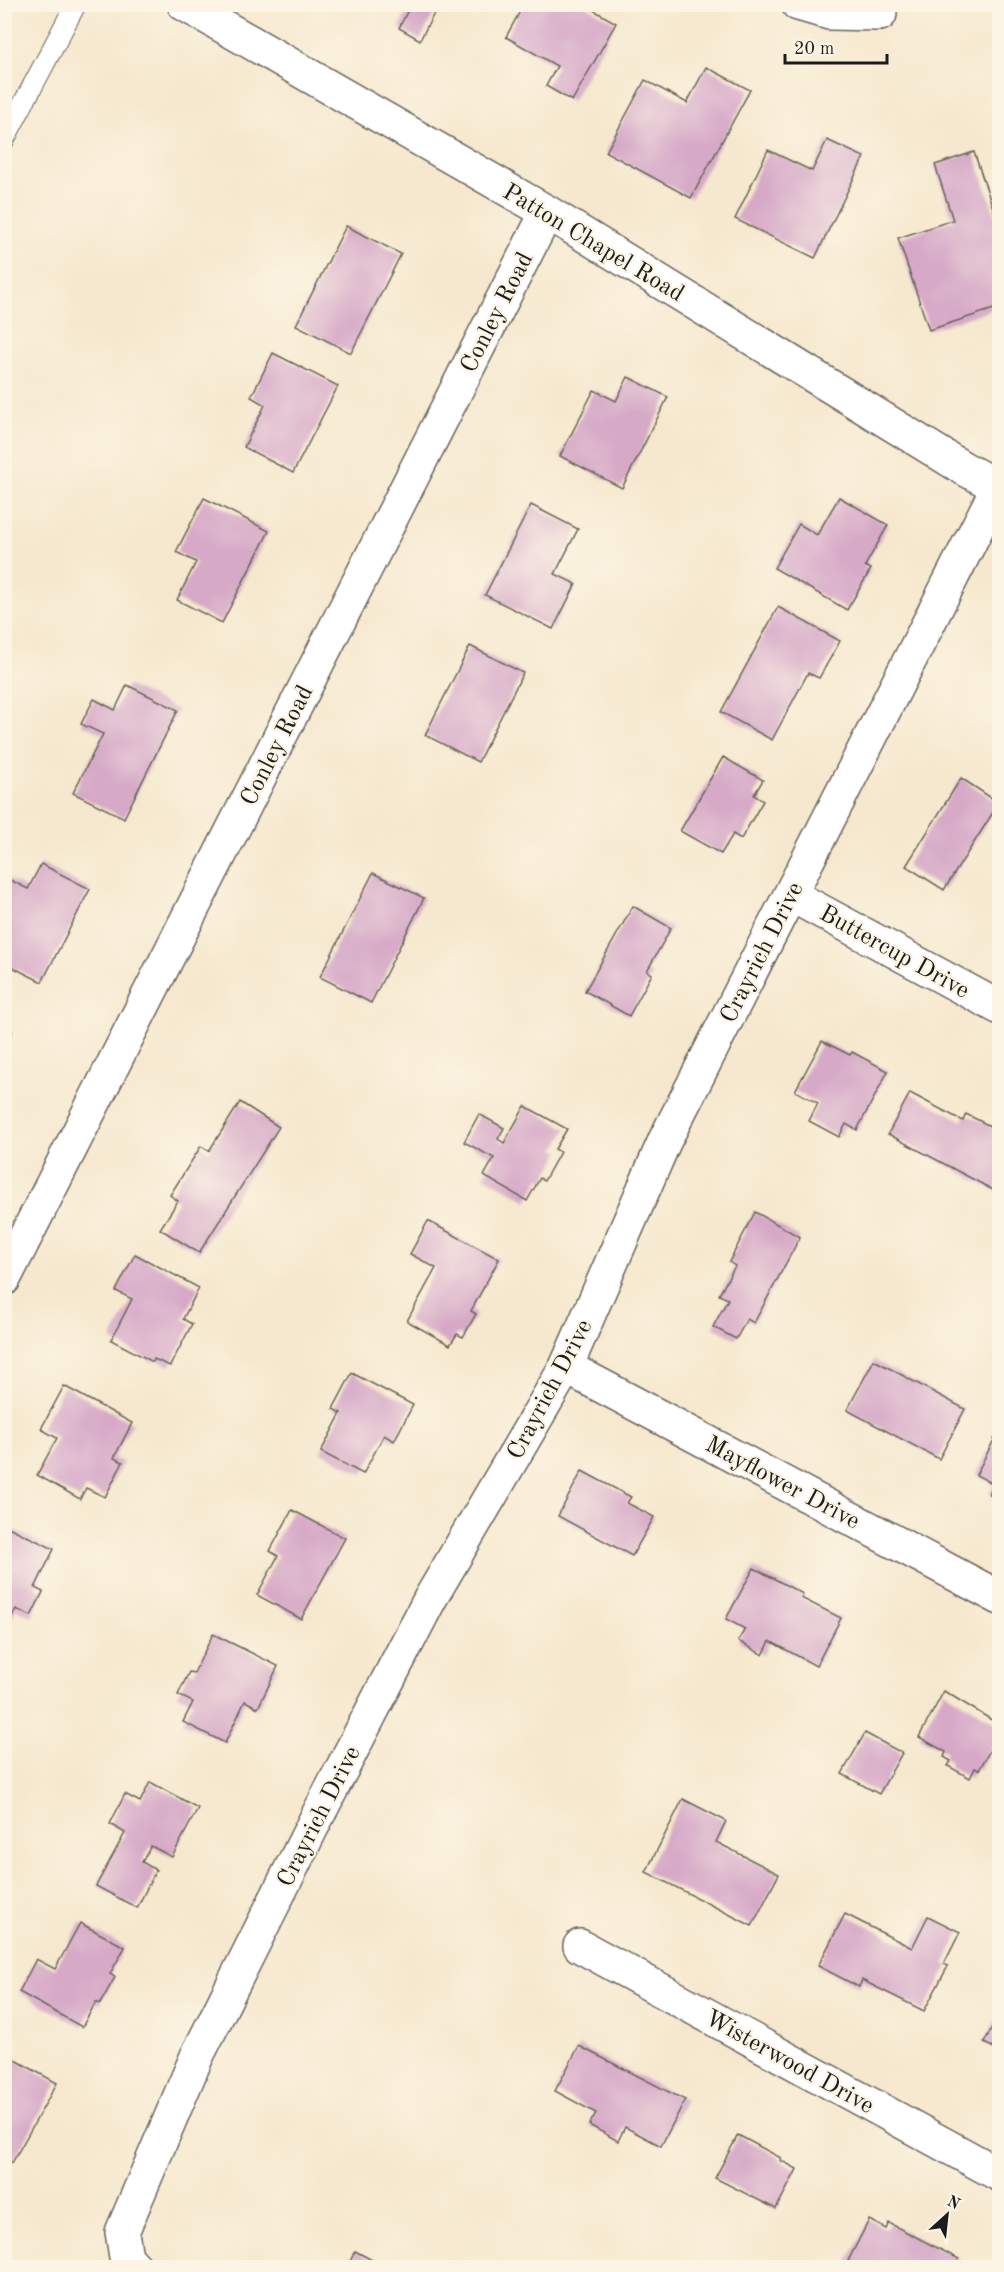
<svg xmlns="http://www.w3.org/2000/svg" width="1004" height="2272" font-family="'Old Standard TT',serif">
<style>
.building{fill:#d6a9c7}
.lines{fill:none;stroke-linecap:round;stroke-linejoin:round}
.lane-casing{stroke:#68635a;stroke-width:22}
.street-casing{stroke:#68635a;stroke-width:36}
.secondary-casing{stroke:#68635a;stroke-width:36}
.lane{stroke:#fff;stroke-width:20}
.street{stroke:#fff;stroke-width:33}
.secondary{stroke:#fff;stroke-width:33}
.labels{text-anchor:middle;stroke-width:4.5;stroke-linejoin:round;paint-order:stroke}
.street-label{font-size:24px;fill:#1c1c1c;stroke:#fcf5e5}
</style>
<rect width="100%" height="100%" fill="#fcf5e5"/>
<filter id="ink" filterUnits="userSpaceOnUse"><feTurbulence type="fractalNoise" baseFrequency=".0167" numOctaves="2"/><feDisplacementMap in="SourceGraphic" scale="12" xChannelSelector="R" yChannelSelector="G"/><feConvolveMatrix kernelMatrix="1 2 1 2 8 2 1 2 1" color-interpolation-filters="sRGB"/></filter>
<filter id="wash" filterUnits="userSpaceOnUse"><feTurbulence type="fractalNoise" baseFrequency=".008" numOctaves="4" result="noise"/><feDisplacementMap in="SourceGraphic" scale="24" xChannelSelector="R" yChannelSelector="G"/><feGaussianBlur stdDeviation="1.35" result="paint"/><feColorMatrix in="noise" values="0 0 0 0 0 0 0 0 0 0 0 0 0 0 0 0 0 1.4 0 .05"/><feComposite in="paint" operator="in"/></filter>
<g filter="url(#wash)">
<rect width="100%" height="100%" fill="#f6e8ce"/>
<g id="blocks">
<g class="building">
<path d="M411 4H439L420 40 399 28Z"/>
<path d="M524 4H583L616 23 572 101 546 86 557 66 506 37Z"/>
<path d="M706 67 750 90 691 198 606 152 645 80 687 103Z"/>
<path d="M827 140 864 157 815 258 735 219 768 150 812 171Z"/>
<path d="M974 152 1000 229V307L929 330 898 238 953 220 935 165Z"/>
<path d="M346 226 401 254 351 353 296 325Z"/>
<path d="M273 353 338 386 293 473 244 447 265 405 251 397Z"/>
<path d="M628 377 668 397 622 488 560 456 594 390 616 401Z"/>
<path d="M839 497 888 525 865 566 871 569 847 610 774 568 799 524 817 535Z"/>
<path d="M204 498 269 531 222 623 177 600 196 562 176 552Z"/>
<path d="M531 505 578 529 555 574 576 584 553 629 485 595Z"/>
<path d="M778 607 840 641 819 678 808 673 772 740 721 712Z"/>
<path d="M470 646 523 673 478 762 425 735Z"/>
<path d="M127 685 178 710 124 818 73 793 103 734 81 724 94 699 115 710Z"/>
<path d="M723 757 763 780 754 795 763 801 741 839 733 834 721 854 680 831Z"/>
<path d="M961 778 999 803 944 890 906 866Z"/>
<path d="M41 864 90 889 42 982 4 963V877L28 889Z"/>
<path d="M373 873 424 898 371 1003 320 977Z"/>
<path d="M633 906 671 928 647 971 652 974 629 1016 585 991Z"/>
<path d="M4 1028 12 1032 4 1048Z"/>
<path d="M822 1041 850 1055 852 1052 888 1071 857 1130 846 1124 839 1137 809 1121 818 1103 795 1091Z"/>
<path d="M910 1093 963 1121 966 1114 1000 1131V1183L995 1191 888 1134Z"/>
<path d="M240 1102 279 1127 199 1253 160 1229 178 1201 170 1195 201 1146 209 1151Z"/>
<path d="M525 1106 567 1129 555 1149 560 1152 544 1181 540 1178 527 1201 484 1176 494 1158 464 1142 479 1114 504 1128 498 1139 504 1143Z"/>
<path d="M755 1212 800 1237 754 1323 747 1319 736 1339 713 1327 728 1299 719 1295 735 1266 729 1262Z"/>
<path d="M428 1221 499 1259 471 1311 476 1314 463 1337 457 1334 450 1345 407 1321 436 1268 410 1254Z"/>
<path d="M135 1254 199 1288 183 1319 192 1324 170 1366 154 1359 153 1362 111 1340 132 1299 116 1291Z"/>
<path d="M874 1360 965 1409 939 1459 847 1410Z"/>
<path d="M352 1373 413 1405 394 1441 384 1435 363 1474 321 1452 341 1413 333 1409Z"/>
<path d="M64 1386 132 1423 114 1458 123 1462 105 1497 86 1488 80 1499 37 1475 57 1438 41 1429Z"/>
<path d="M1000 1428V1499L989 1494 994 1484 976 1475Z"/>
<path d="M582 1471 631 1497 627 1503 654 1517 632 1556 558 1516Z"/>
<path d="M292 1510 345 1538 301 1619 257 1595 278 1556 270 1551Z"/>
<path d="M4 1525 54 1549 35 1588 43 1592 31 1616 16 1609 8 1624 4 1622Z"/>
<path d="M754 1568 803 1594 801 1598 841 1618 816 1666 770 1641 763 1655 738 1641 745 1629 726 1619Z"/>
<path d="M213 1634 278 1666 258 1708 245 1701 225 1743 183 1722 193 1702 178 1695 189 1672 194 1673Z"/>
<path d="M944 1691 1000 1725V1732L979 1770 975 1768 970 1778 948 1766 951 1761 944 1757 946 1752 919 1737Z"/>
<path d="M865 1733 902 1753 879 1794 842 1774Z"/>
<path d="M150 1782 198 1808 172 1857 151 1846 142 1862 156 1870 137 1908 96 1886 125 1833 110 1824 125 1794 140 1802Z"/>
<path d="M683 1799 726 1821 716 1842 779 1874 752 1926 646 1872Z"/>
<path d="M845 1914 912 1948 928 1916 960 1932 944 1964 948 1966 924 2011 862 1980 859 1987 818 1966Z"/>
<path d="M80 1923 125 1947 110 1974 115 1977 100 2004 96 2002 82 2027 19 1992 36 1959 55 1969Z"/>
<path d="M1000 2012V2051L984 2043Z"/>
<path d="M579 2046 685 2100 661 2146 625 2127 618 2141 589 2125 596 2113 555 2091Z"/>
<path d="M14 2059 57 2083 12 2163 4 2158V2076Z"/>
<path d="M738 2135 781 2158 780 2160 797 2169 776 2209 715 2178Z"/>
<path d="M869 2220 886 2229 889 2223 959 2259 954 2268H860L848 2261Z"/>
<path d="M355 2251 387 2268H347Z"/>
</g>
</g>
</g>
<g filter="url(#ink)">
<use href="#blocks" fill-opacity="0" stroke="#68635a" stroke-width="1.5"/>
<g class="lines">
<defs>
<path id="lane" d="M4 140 76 4"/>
<g id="street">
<path d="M798 4 829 13 880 14"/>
<path d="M791 895 1000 1008"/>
<path d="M4 1279 547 212"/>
<path d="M566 1367 1000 1598"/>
<path d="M580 1946 1000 2175"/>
<path d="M136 2268 126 2257 122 2232 197 2056 318 1815 430 1599 566 1367 665 1140 998 487"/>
</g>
<path id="secondary" d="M184 4 547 212 963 468 1000 488"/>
</defs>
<use href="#lane" class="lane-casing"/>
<use href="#street" class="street-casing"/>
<use href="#secondary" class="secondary-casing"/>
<use href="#lane" class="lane"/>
<use href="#street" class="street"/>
<use href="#secondary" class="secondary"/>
</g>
</g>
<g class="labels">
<g class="street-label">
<text transform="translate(594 242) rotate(31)" y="8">Patton Chapel Road</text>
<text transform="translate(496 312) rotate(-63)" y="8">Conley Road</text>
<text transform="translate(276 745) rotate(-63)" y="8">Conley Road</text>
<text transform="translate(895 951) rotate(29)" y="8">Buttercup Drive</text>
<text transform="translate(761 952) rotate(-63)" y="8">Crayrich Drive</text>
<text transform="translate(549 1389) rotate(-62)" y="8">Crayrich Drive</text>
<text transform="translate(783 1482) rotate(28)" y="8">Mayflower Drive</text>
<text transform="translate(318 1816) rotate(-63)" y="8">Crayrich Drive</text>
<text transform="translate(790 2061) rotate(29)" y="8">Wisterwood Drive</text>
</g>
</g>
<rect width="1004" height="2272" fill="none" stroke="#fcf5e5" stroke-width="24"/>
<g transform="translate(947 2215) rotate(27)" stroke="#fcf5e5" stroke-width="4.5" paint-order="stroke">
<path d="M0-4.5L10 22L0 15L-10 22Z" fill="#1c1c1c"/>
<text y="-9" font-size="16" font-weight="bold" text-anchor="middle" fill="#1c1c1c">N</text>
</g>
<path d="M785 54v9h102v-9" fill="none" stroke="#1c1c1c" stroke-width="3"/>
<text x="794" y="54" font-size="18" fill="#1c1c1c" stroke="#fcf5e5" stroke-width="4.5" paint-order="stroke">20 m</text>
</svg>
